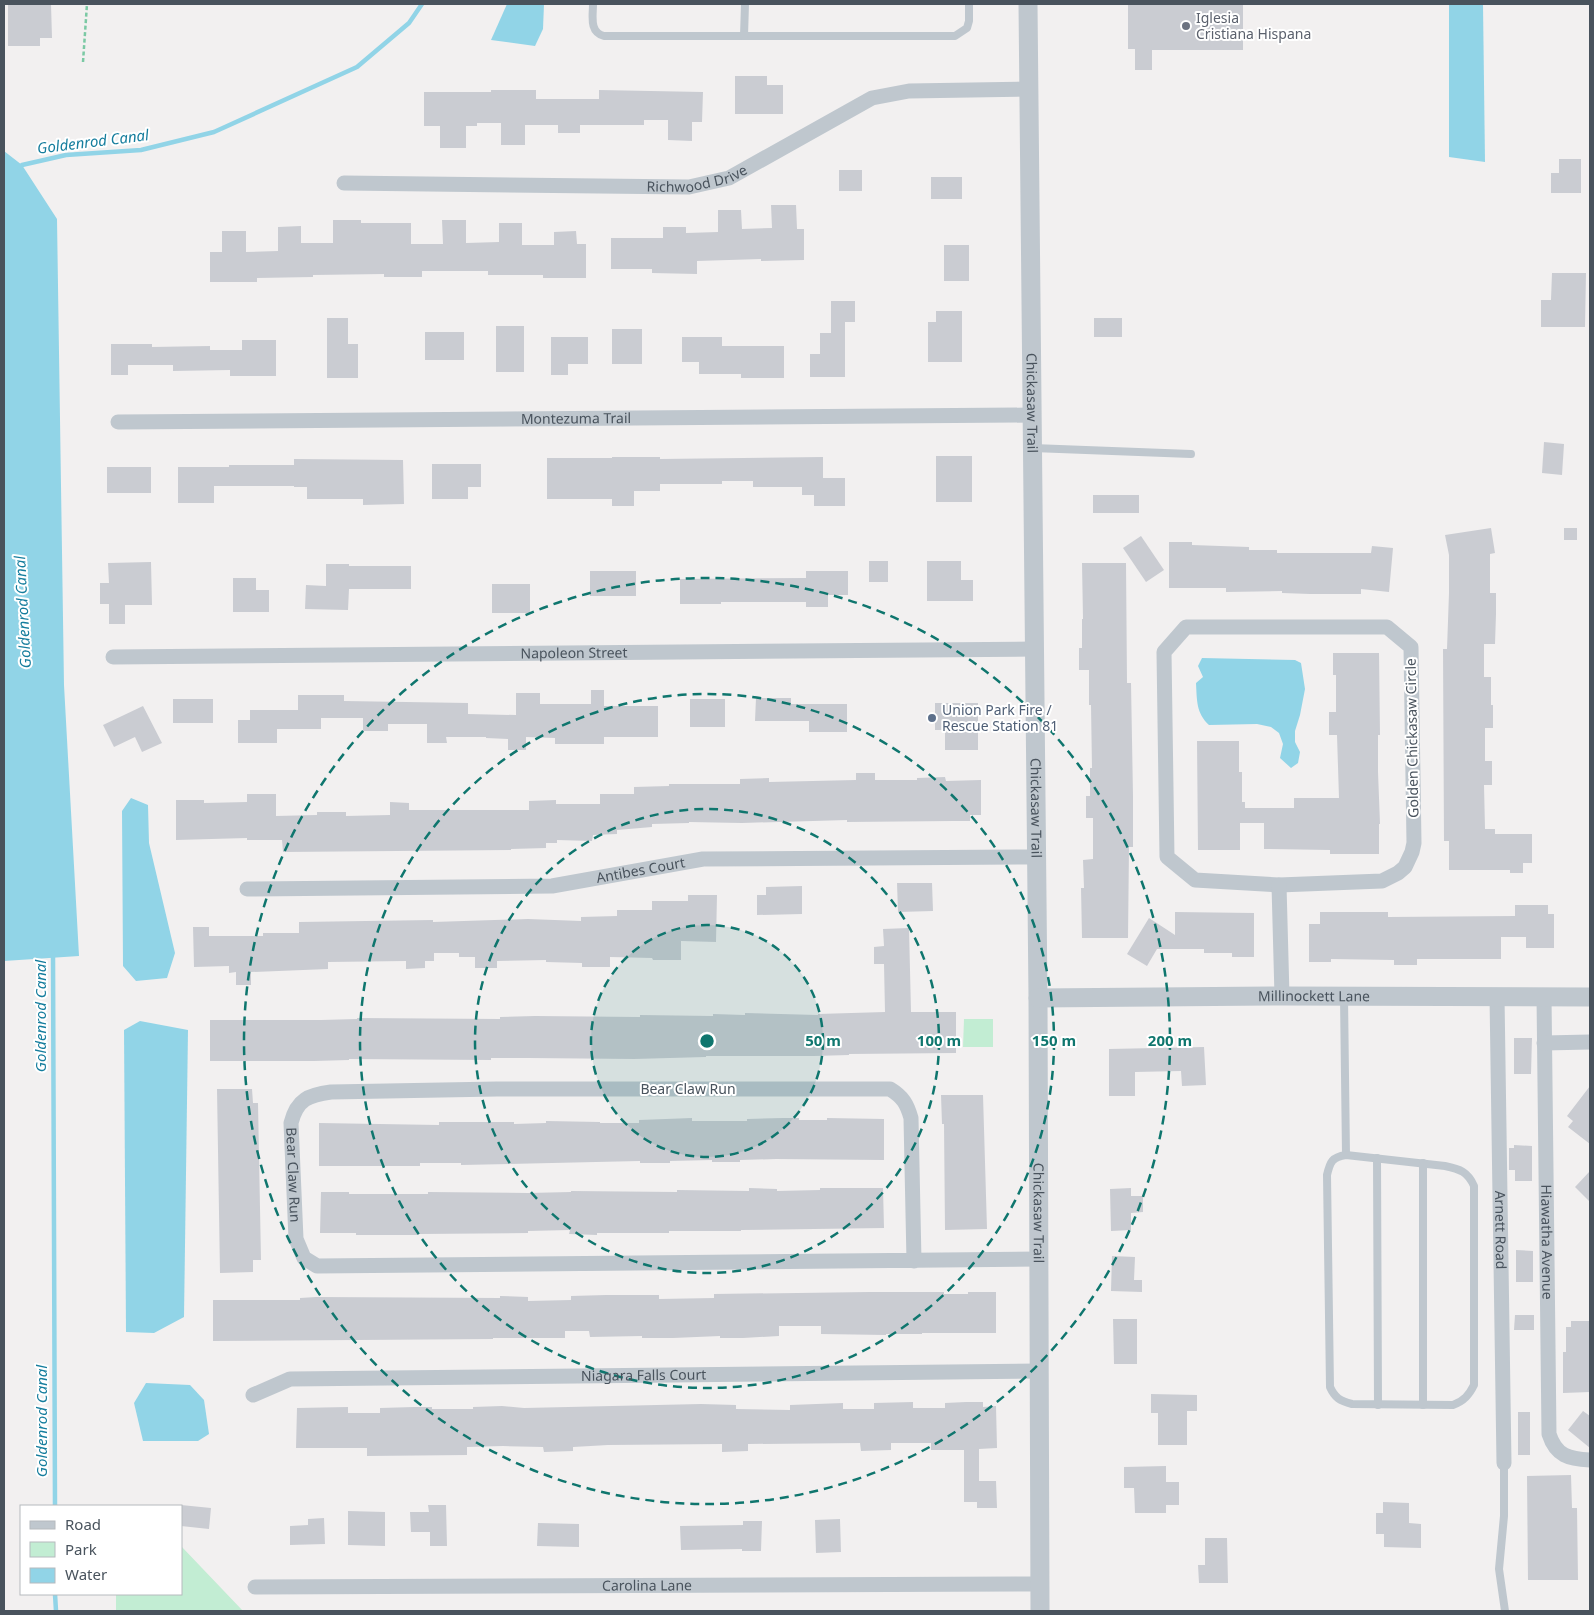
<svg xmlns="http://www.w3.org/2000/svg" width="1594" height="1615" font-family="'Noto Sans',sans-serif">
<style>
.green{fill:#c2edd3}
.water{fill:#91d4e7}
.lines{fill:none;stroke-linecap:round;stroke-linejoin:round}
.stream{stroke:#91d4e7;stroke-width:4.5}
.building{fill:#caccd2}
.path{stroke:#7bc9a4;stroke-width:2.5;stroke-dasharray:4 2.5;stroke-linecap:butt}
.service{stroke:#bfc7ce;stroke-width:8}
.minor{stroke:#bfc7ce;stroke-width:15}
.tertiary{stroke:#bfc7ce;stroke-width:19}
.ring{fill:none;stroke:#0f766e;stroke-width:2.5;stroke-dasharray:9 6}
.worship-dot{fill:#6b7280;stroke:#fff;stroke-width:2}
.service-dot{fill:#5c6f8a;stroke:#fff;stroke-width:2}
.labels{text-anchor:middle;stroke-width:4;stroke-linejoin:round;paint-order:stroke}
.worship-label{font-size:14px;fill:#5b616d;stroke:#fff;text-anchor:start}
.street-label{font-size:14px;fill:#49535d;stroke:#fff}
.service-label{font-size:14px;fill:#4e5e75;stroke:#fff;text-anchor:start}
.water-label{font-size:15px;font-style:italic;fill:#157d9d;stroke:#fff}
.centre{fill:#0f766e;stroke:#fff;stroke-width:2.5}
.ring-label{font-size:15px;text-anchor:middle;font-weight:bold;fill:#0f766e;stroke:#fff;stroke-width:4;stroke-linejoin:round;paint-order:stroke}
</style>
<rect width="100%" height="100%" fill="#f2f0f0"/>
<g class="green">
<path d="M964 1019H993V1047H963Z"/>
<path d="M181 1546 243 1611H116V1594H181Z"/>
</g>
<g class="water">
<path d="M507 4H544L543 29 535 46 491 40Z"/>
<path d="M1449 4H1483L1485 162 1449 157Z"/>
<path d="M4 151 22 165 57 219 64 685 79 956 4 961Z"/>
<path d="M1202 658 1295 660 1301 663 1305 689 1300 715 1295 731V742L1300 752 1298 763 1291 768 1280 758 1283 744 1279 733 1271 727 1257 724 1209 725C1196 713 1197 700 1196 683L1203 677 1198 666Z"/>
<path d="M131 798 148 805 149 843 175 953 167 978 136 981 123 966 122 811Z"/>
<path d="M140 1021 188 1030 184 1317 154 1333 126 1332 124 1030Z"/>
<path d="M146 1383 190 1385 204 1400 209 1434 198 1441H143L134 1403Z"/>
</g>
<g class="lines">
<g class="stream">
<path d="M20 168 22 165 66 155 141 150 214 132 357 67 409 23 422 4"/>
<path d="M53 953 55 1506"/>
<path d="M55 1594 56 1611"/>
</g>
</g>
<g class="building">
<path d="M8 4H51L52 38H40V46H8Z"/>
<path d="M1128 4H1243V50H1152V70H1135V49H1128Z"/>
<path d="M735 76H767V85H783V114H735Z"/>
<path d="M491 90H536V99H599V90L703 92 702 122H692V141L668 140V120H644V125H580V133H558V125H525V145H501V123H477V126H466V148H440V126H424V92H491Z"/>
<path d="M1559 159H1581V193H1551V173H1559Z"/>
<rect x="839" y="170" width="23" height="21"/>
<rect x="931" y="177" width="31" height="22"/>
<path d="M771 205H796L797 229H804V260L761 261V259L697 261V274L652 273V269H611V238H663V227H686V233L718 232V210H741L742 229 772 228Z"/>
<path d="M333 220H361V223H411V244H443L442 220H466V243L499 242V223H522V245H554V232L576 231 577 244H586V278H543V275H488V271H422V277H384V274L313 275V277L257 278V282H210V252H222V231H246V252L278 251V227L301 226V243H333Z"/>
<rect x="944" y="245" width="25" height="36"/>
<path d="M1552 273H1586L1585 327H1541V300H1551Z"/>
<path d="M831 301H855V322H845V377H810V354H820V333H831Z"/>
<path d="M936 311H962V362H928V322H936Z"/>
<path d="M327 318H348V344H358V378H327Z"/>
<rect x="1094" y="318" width="28" height="19"/>
<rect x="496" y="326" width="28" height="46"/>
<rect x="612" y="329" width="30" height="35"/>
<rect x="425" y="332" width="39" height="28"/>
<path d="M551 337H588V364H568V375H551Z"/>
<path d="M682 337H722V346H784V378H741V374H699V362H682Z"/>
<path d="M242 340H276V376H230V370L173 371V365H128V375H111V344H152V347L210 346V350H242Z"/>
<path d="M1544 442 1564 444 1562 475 1542 473Z"/>
<rect x="936" y="456" width="36" height="46"/>
<path d="M612 457H660V459L823 457V478H845V506H814V495H802V487H753V481H722V484H660V491H634V506H612V499H547V458H612Z"/>
<path d="M294 459 403 460 404 504 363 505V499H307V487H294V486H214V503H178V467H229V465H294Z"/>
<path d="M432 464H481V487H468V499H432Z"/>
<rect x="107" y="467" width="44" height="26"/>
<rect x="1093" y="495" width="46" height="18"/>
<path d="M1491 528 1495 553 1490 554V593H1496V614L1495 644H1484V677H1491V705H1493V728H1485V761H1492V785H1484L1485 829H1495V834H1532V863H1523V873H1510V870H1449V841H1444L1443 649H1447L1449 593V555L1445 535Z"/>
<rect x="1564" y="528" width="13" height="12"/>
<path d="M1141 536 1164 570 1146 582 1123 548Z"/>
<path d="M1169 542H1192V545L1249 547V550H1277V553H1371L1372 546 1393 548 1389 592 1361 589V594H1310L1282 593V591L1226 592V588H1169Z"/>
<rect x="869" y="561" width="19" height="21"/>
<path d="M927 561H961V580H973V601H927Z"/>
<path d="M151 562 152 605H125V624H109V604H100V583H109L108 563Z"/>
<path d="M1082 563H1126L1127 683H1131L1133 796V847H1129L1128 938H1082L1081 888H1084L1083 860 1093 859V818H1086V796H1090V768H1092L1091 705H1089V670H1079V648H1082V619H1083Z"/>
<path d="M326 564H349V566H411V589H349L348 610 305 609 306 585 326 586Z"/>
<rect x="590" y="571" width="46" height="25"/>
<path d="M806 571H848V595H828V607H806V602H721V604H680V579L806 578Z"/>
<path d="M233 578H256V590H269V612H233Z"/>
<rect x="492" y="584" width="38" height="29"/>
<path d="M1333 653H1379L1380 735H1378V772L1380 824H1379V854H1330V850L1264 849V823H1240V850H1198L1197 741H1239V772H1242V802H1245V808H1294V798H1339L1337 735H1329V712H1336V675H1333Z"/>
<path d="M591 690H604V706H658V737H604V744H555V738L526 737V750H508V739L486 738V737H446L447 743H427V724H388V731H363V718H321V729H277V743H238V720H250V710H298V695H344V701L468 703V714L516 715V693H540V704H591Z"/>
<path d="M756 698H791V704H847V732H809V721H755Z"/>
<rect x="173" y="699" width="40" height="24"/>
<rect x="690" y="699" width="35" height="28"/>
<path d="M935 703H978V750H945V730H935Z"/>
<path d="M143 706 162 743 142 752 135 737 114 747 103 725Z"/>
<path d="M856 773H875V780H917V778L945 777 946 781 981 780V815H970V821H953L847 822V820L742 823 689 822V823L652 824V827L617 830V834L593 835 592 841 557 840V843H546V848L511 849V850L283 852 282 840H247V838L176 840V800H204V803L247 802V794H276V816L317 815V812H346V816L390 815V802L409 803V810H529V801L556 800V804H600V794H634V787L669 786V784H740V779L769 778V782L856 780Z"/>
<path d="M897 883H932L933 911 898 912Z"/>
<path d="M802 886V914L757 915V895H766V887Z"/>
<path d="M688 895H717L716 942 681 941V960H653L652 958 610 957V967H582V963L546 962V960L497 961V968H475V957H459V953H434V961H425V968L406 969V961L328 962V969L251 972V985H236V972L229 973V966L194 967 193 927H209V936H263V933H299V922L433 920V922L528 919 581 921V917L617 916V910H652V901H688Z"/>
<path d="M1515 905H1548V914H1554V948H1526V937H1501V959H1417V965H1394V960L1331 959V962H1309V924H1320V912H1388V917L1515 916Z"/>
<path d="M1175 912 1254 913V957H1232V953H1204V949H1157L1147 966 1127 954 1149 918 1175 935Z"/>
<path d="M909 928 911 1012H956V1053L849 1054V1055L814 1056H706V1057L634 1059 529 1058H491V1060L349 1059V1060L314 1061H210V1020H321L357 1019V1018L500 1019V1017L535 1016 640 1017V1015L713 1016V1014L745 1015V1013L818 1015V1014L885 1012 884 964H874V947L884 946 883 929Z"/>
<path d="M1514 1038H1532L1531 1074H1514Z"/>
<path d="M1204 1047 1206 1085 1182 1086 1181 1071 1135 1072V1096H1109V1049Z"/>
<path d="M1590 1086V1144L1568 1127 1573 1121 1567 1116Z"/>
<path d="M217 1089H252L253 1103H258L261 1260H253V1272L220 1273Z"/>
<path d="M941 1095H983L987 1229 945 1230 944 1124H942Z"/>
<path d="M692 1118V1121H747V1119L783 1118H799V1120H827V1118L884 1119V1160L776 1159 740 1160V1162H712V1160L670 1161V1163H640V1161L461 1165V1163H420V1166H319V1123L439 1125V1122H514V1124L546 1123V1121L600 1122V1123H639V1120Z"/>
<path d="M1514 1145 1532 1146V1181H1515V1170H1509V1148H1514Z"/>
<path d="M1590 1171V1202L1575 1187Z"/>
<path d="M749 1188 777 1189V1191L820 1190V1188H883L884 1228 741 1230V1231H669V1233H597V1235L569 1234 570 1230 528 1231V1233L419 1234V1235H356V1233H320L321 1192H349V1194H428V1192L528 1193 571 1192V1191L677 1192V1190L749 1191Z"/>
<path d="M1131 1188V1196H1143V1212L1131 1213V1230L1111 1231 1110 1189Z"/>
<path d="M1516 1250 1533 1251V1282H1516Z"/>
<path d="M1112 1256 1135 1257 1134 1280H1142V1292L1111 1291Z"/>
<path d="M869 1292H944V1294H968V1292H996V1333H922V1334H886V1335L821 1334V1326H779V1336L743 1338H720V1336L673 1338H642V1336L590 1337 589 1331H565V1338H493V1339L213 1341V1300H300V1298L316 1297 500 1298V1296L528 1297V1301L571 1300V1296L606 1295H659V1299L714 1298V1294Z"/>
<path d="M1515 1315H1534V1330H1514Z"/>
<path d="M1113 1319H1137V1364H1114Z"/>
<path d="M1571 1321H1590V1392L1563 1393V1352H1566V1327H1571Z"/>
<path d="M1151 1394 1197 1395V1411H1187V1445H1158V1413H1151Z"/>
<path d="M913 1402V1408H945V1403L966 1402H983V1407L996 1406 997 1448 979 1449V1481H996L997 1508H977V1502H964V1450H931V1443H891V1450L861 1451 860 1443 748 1444V1451L722 1452V1444L608 1445 573 1447V1451L544 1452 543 1447 503 1446 467 1447V1455L367 1456V1448H296L297 1408 348 1407V1413H380V1408L414 1407H432V1409H473V1407L502 1406 524 1408 701 1404 736 1405V1409L790 1410V1405L843 1403V1409H874V1403Z"/>
<path d="M1583 1411 1590 1416V1448L1568 1430Z"/>
<rect x="1518" y="1412" width="12" height="43"/>
<path d="M1166 1466V1482H1179V1505H1166V1513H1135L1134 1488H1124V1467Z"/>
<path d="M1571 1475 1572 1508H1577L1578 1580H1528L1527 1476Z"/>
<path d="M1383 1502 1409 1503V1523L1421 1524V1548L1384 1547V1534H1376V1513H1383Z"/>
<path d="M181 1505 211 1508 209 1529 181 1526Z"/>
<path d="M428 1505H446L447 1546H430V1532H411L410 1512H429Z"/>
<path d="M348 1511 385 1512V1546L348 1545Z"/>
<path d="M324 1518 325 1544 290 1545V1526L308 1525V1519Z"/>
<path d="M840 1519 841 1552 816 1553 815 1520Z"/>
<path d="M743 1521H762L761 1551H742V1549L681 1550 680 1526 743 1525Z"/>
<path d="M538 1523 579 1524V1547L537 1546Z"/>
<path d="M1205 1538H1227L1228 1583H1199L1198 1565H1205Z"/>
</g>
<g class="lines">
<path class="path" d="M83 62 87 4"/>
<g class="service">
<path d="M593 4C593 16 589 32 604 36H955L967 28 969 21V4"/>
<path d="M744 36 745 4"/>
<path d="M1033 448 1191 454"/>
<path d="M1344 996 1346 1155"/>
<path d="M1346 1155 1445 1166C1460 1169 1468 1172 1474 1186V1385C1469 1395 1464 1401 1453 1405L1352 1404C1340 1401 1335 1398 1330 1387L1327 1175C1330 1162 1332 1157 1346 1155Z"/>
<path d="M1377 1158 1378 1405"/>
<path d="M1423 1163V1405"/>
<path d="M1504 1463V1516L1499 1569 1505 1611"/>
</g>
<g class="minor">
<path id="s1" d="M344 183 689 187 729 178 872 98 909 91 1029 89"/>
<path id="s2" d="M118 422 1033 415"/>
<path d="M1186 627H1387L1411 647 1414 843 1412 852 1405 867 1398 873 1382 881 1279 885 1195 880 1167 857 1164 652Z"/>
<path id="s3" d="M113 657 1034 649"/>
<path d="M1279 885 1282 996"/>
<path id="s4" d="M247 889 552 886 703 859 1036 857"/>
<path id="s5" d="M1497 996 1504 1463"/>
<path id="s6" d="M1544 996 1549 1434C1556 1456 1569 1459 1590 1460"/>
<path d="M1544 1043 1590 1042"/>
<path id="s7" d="M914 1261 911 1118C907 1104 903 1097 890 1089H497L331 1092C309 1095 297 1099 291 1123L296 1239 304 1258 317 1266 1038 1259"/>
<path id="s8" d="M253 1395 290 1379 1038 1371"/>
<path id="s9" d="M255 1587 1040 1584"/>
</g>
<g class="tertiary">
<path id="s10" d="M1028 4 1038 998 1040 1611"/>
<path id="s11" d="M1038 998 1282 996 1590 997"/>
</g>
</g>
<circle cx="707" cy="1041" r="116" fill="#0f766e" fill-opacity=".12"/>
<g class="ring">
<circle cx="707" cy="1041" r="116"/>
<circle cx="707" cy="1041" r="232"/>
<circle cx="707" cy="1041" r="347"/>
<circle cx="707" cy="1041" r="463"/>
</g>
<circle class="worship-dot" cx="1186" cy="26" r="5"/>
<circle class="service-dot" cx="932" cy="718" r="5"/>
<g class="labels">
<g class="worship-label">
<text x="1196" y="23">Iglesia<tspan x="1196" dy="16">Cristiana Hispana</tspan></text>
</g>
<g class="street-label">
<text dy="5" stroke="none"><textPath href="#s1" startOffset="354">Richwood Drive</textPath></text>
<text dy="5" stroke="none"><textPath href="#s10" startOffset="399">Chickasaw Trail</textPath></text>
<text dy="5" stroke="none"><textPath href="#s2" startOffset="458">Montezuma Trail</textPath></text>
<text dy="5" stroke="none"><textPath href="#s3" startOffset="461">Napoleon Street</textPath></text>
<text transform="translate(1412 738) rotate(-91)" y="5">Golden Chickasaw Circle</text>
<text dy="5" stroke="none"><textPath href="#s10" startOffset="804">Chickasaw Trail</textPath></text>
<text dy="5" stroke="none"><textPath href="#s4" startOffset="395">Antibes Court</textPath></text>
<text dy="5" stroke="none"><textPath href="#s11" startOffset="276">Millinockett Lane</textPath></text>
<text x="688" y="1094">Bear Claw Run</text>
<text dy="5" stroke="none"><textPath href="#s7" startOffset="846">Bear Claw Run</textPath></text>
<text dy="5" stroke="none"><textPath href="#s10" startOffset="1209">Chickasaw Trail</textPath></text>
<text dy="5" stroke="none"><textPath href="#s5" startOffset="234">Arnett Road</textPath></text>
<text dy="5" stroke="none"><textPath href="#s6" startOffset="246">Hiawatha Avenue</textPath></text>
<text dy="5" stroke="none"><textPath href="#s8" startOffset="394">Niagara Falls Court</textPath></text>
<text dy="5" stroke="none"><textPath href="#s9" startOffset="392">Carolina Lane</textPath></text>
</g>
<g class="service-label">
<text x="942" y="715">Union Park Fire /<tspan x="942" dy="16">Rescue Station 81</tspan></text>
</g>
<g class="water-label">
<text transform="translate(93 142) rotate(-7)" y="5">Goldenrod Canal</text>
<text transform="translate(23 612) rotate(-93)" y="5">Goldenrod Canal</text>
<text transform="translate(41 1016) rotate(-90)" y="5">Goldenrod Canal</text>
<text transform="translate(42 1421) rotate(-90)" y="5">Goldenrod Canal</text>
</g>
</g>
<circle cx="707" cy="1041" r="8" class="centre"/>
<g class="ring-label">
<text x="823" y="1046">50 m</text>
<text x="939" y="1046">100 m</text>
<text x="1054" y="1046">150 m</text>
<text x="1170" y="1046">200 m</text>
</g>
<rect width="1594" height="1615" fill="none" stroke="#49535d" stroke-width="10"/>
<rect x="20" y="1505" width="162" height="90" fill="#ffffff" stroke="#b6babe"/>
<rect x="30" y="1521" width="25" height="8" fill="#bfc7ce" stroke="#b6babe"/>
<text x="65" y="1530" font-size="15" fill="#49535d">Road</text>
<rect x="30" y="1542" width="25" height="15" fill="#c2edd3" stroke="#b6babe"/>
<text x="65" y="1555" font-size="15" fill="#49535d">Park</text>
<rect x="30" y="1568" width="25" height="15" fill="#91d4e7" stroke="#b6babe"/>
<text x="65" y="1580" font-size="15" fill="#49535d">Water</text>
</svg>
